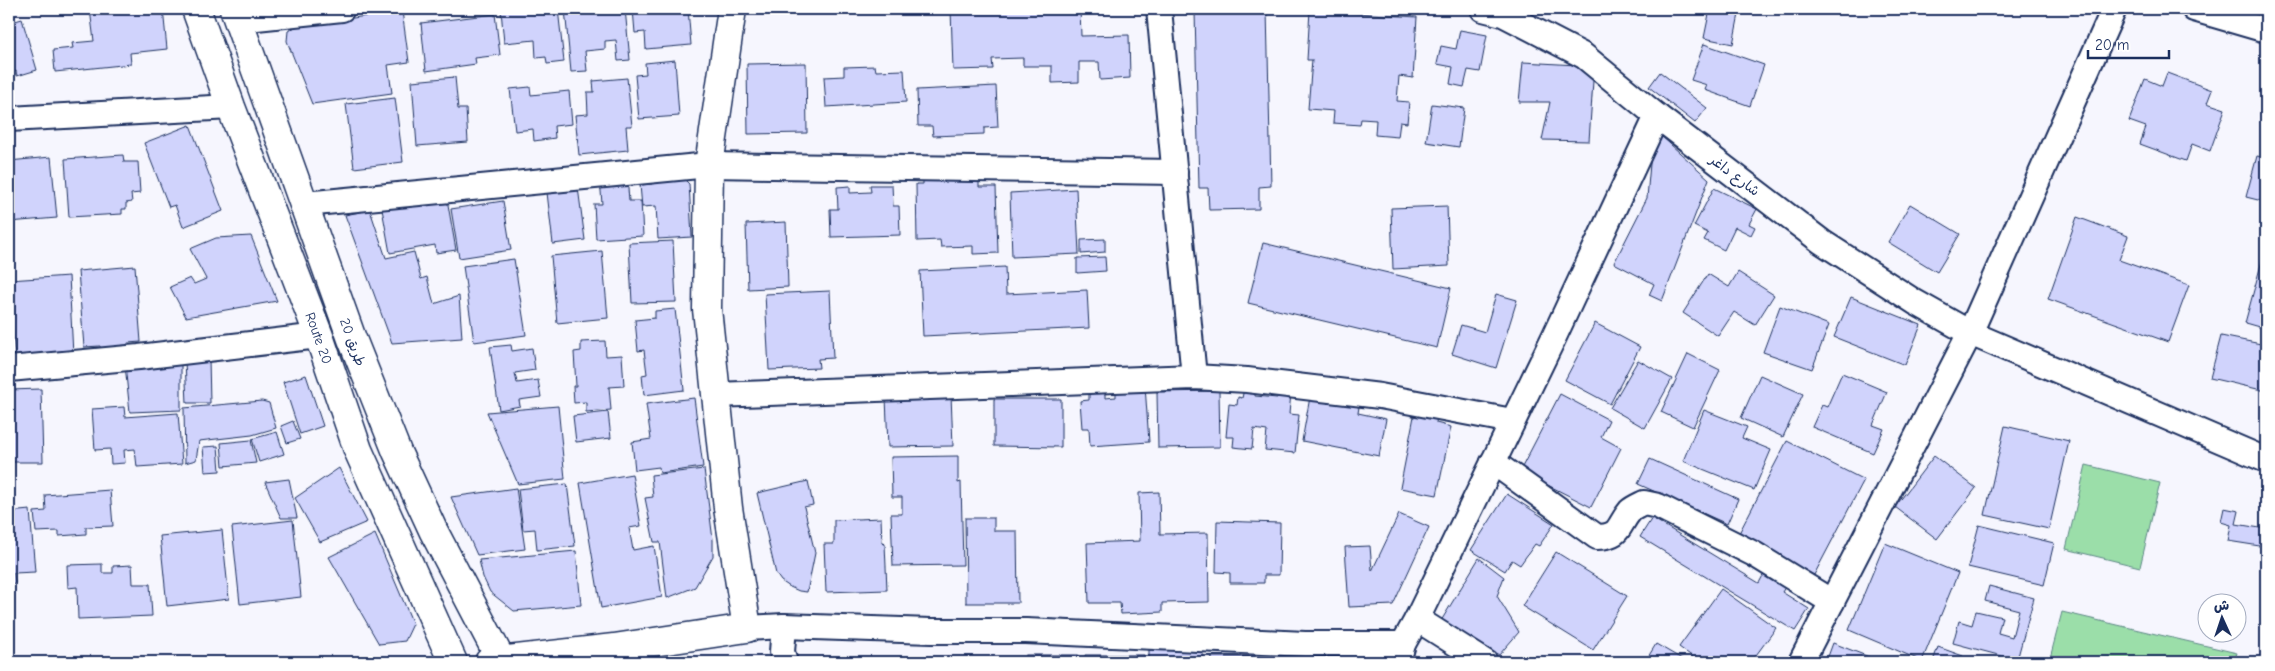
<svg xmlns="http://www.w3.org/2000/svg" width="2275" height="671" font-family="'Comic Neue','Playpen Sans Arabic',sans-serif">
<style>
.green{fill:#9bdea9;stroke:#5b8684}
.building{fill:#d0d3fc;stroke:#1b2f5e}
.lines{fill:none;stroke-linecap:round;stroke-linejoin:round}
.street-casing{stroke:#1b2f5e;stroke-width:28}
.secondary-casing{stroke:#1b2f5e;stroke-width:31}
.street{stroke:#fff;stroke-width:24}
.secondary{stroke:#fff;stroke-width:28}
.labels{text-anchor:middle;stroke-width:5;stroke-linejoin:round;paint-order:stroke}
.street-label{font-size:14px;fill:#1b2f5e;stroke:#fff}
</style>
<rect width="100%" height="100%" fill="#f6f6fe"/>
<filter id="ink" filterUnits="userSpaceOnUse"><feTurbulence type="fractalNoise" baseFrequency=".02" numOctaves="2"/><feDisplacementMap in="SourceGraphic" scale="10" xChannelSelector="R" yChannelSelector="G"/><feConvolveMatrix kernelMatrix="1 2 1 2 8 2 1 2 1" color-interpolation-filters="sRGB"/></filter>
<g filter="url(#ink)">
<g class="green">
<path d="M2086 465 2160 483 2140 567 2066 549Z"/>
<path d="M2062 612 2237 653 2234 662H2049Z"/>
</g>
<g class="building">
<path d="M90 9H163L167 49 130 53 131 64 55 72 53 50 73 48 72 43 94 41Z"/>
<path d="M511 9H558L564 62 547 64 546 57 536 58 535 40 504 43 501 10Z"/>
<path d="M565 9H625L630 60 618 61 616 40 605 41V49L585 51 587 71 571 72Z"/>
<path d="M633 9H688L691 45 646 49 645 32 635 33Z"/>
<path d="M951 9H1080L1081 36 1129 35 1130 78 1100 80 1099 62H1079V82L1052 83V66H1023V58L992 59 993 69 953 70Z"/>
<path d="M1710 9H1740L1733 44 1704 38Z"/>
<path d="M1267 10 1271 186 1259 187V209L1209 210 1208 188H1199L1195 11Z"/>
<path d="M1310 10 1417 17 1413 78 1399 76 1397 101 1409 102 1407 123 1400 122 1398 137 1375 135 1376 120 1361 119 1360 125 1333 123 1334 111 1308 109 1312 60H1307Z"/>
<path d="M402 11 409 62 388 65 392 93 312 104 287 41 288 31 297 26Z"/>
<path d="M9 12 12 22 22 19 37 70 17 76 16 71 9 73Z"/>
<path d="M495 14 500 55 475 58 476 64 426 71 421 23Z"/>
<path d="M1460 30 1487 35 1480 72 1468 70 1464 87 1450 84 1453 67 1437 64 1441 46 1456 49Z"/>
<path d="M1704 44 1764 65 1750 106 1705 90 1707 85 1691 80Z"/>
<path d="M675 60 679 116 639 119 635 75 646 74 645 63Z"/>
<path d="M1523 62 1594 66 1589 141 1542 140 1550 102H1519Z"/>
<path d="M806 63 807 133 748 134 747 64Z"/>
<path d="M875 66 876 71 904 70 906 102 826 107 824 77 844 76V67Z"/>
<path d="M1660 72 1707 108 1695 123 1649 87Z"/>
<path d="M2167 73 2212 90 2207 103 2225 109 2210 151 2192 144 2186 161 2140 144 2146 127 2129 121 2145 79 2162 86Z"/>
<path d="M455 77 458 109H466L468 142 417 146 412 81Z"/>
<path d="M627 78 632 126H626L628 150 579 155 575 115 588 114 587 92H594L593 81Z"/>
<path d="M996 86 998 127 984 128V134L933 136 932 126H918L917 90Z"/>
<path d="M530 87 531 95 569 91 572 124 554 126 555 138 534 141 533 129 515 131 510 89Z"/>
<path d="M395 98 403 162 354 168 346 104Z"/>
<path d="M1432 104 1464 108 1459 147 1426 142Z"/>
<path d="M190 125 223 211 183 227 175 205 169 207 144 143Z"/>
<path d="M1660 135 1709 179 1662 301 1649 295 1654 284 1614 263 1647 198 1652 141Z"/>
<path d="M123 155 124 162H138L140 193 131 194 132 202 126 203V209H122V214L69 217 65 159Z"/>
<path d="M2257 156 2266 158V202L2246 197Z"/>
<path d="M51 157 57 218 9 222V161Z"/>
<path d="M678 173 689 184 692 237 658 239 656 206 642 207 640 185 652 184V175Z"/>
<path d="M627 176 629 201H641L643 236 596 239 594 204H602L600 178Z"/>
<path d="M979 177V187H996L998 253 973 254V246L941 247 940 240 917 241 916 184H923V178Z"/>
<path d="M577 180 585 240 553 244 546 184Z"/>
<path d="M870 185H892L893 206H899L900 235 831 237 830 209H838L837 187 850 186V193L871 192Z"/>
<path d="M1714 188 1757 209 1749 224 1755 227 1751 235 1735 227 1724 250 1704 240 1708 233 1694 226Z"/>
<path d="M1076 189 1079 254 1012 257 1010 193Z"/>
<path d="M447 199 456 250 436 253 435 245 390 253 382 209Z"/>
<path d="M503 201 511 250 459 258 451 209Z"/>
<path d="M1910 204 1960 234 1937 272 1888 242Z"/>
<path d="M1447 206 1449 266 1393 269 1391 208Z"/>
<path d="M370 210 386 258 414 252 421 279 427 277 434 304 459 296 462 338 392 343 345 215Z"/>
<path d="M2077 217 2128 236 2119 260 2189 285 2168 342 2048 299Z"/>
<path d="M786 222 788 287 748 289 746 224Z"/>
<path d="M251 236 277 301 186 317 170 287 190 278 194 284 206 279 190 249 216 238Z"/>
<path d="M1105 239V252L1081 254V240Z"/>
<path d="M673 241 676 302 632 303 629 243Z"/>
<path d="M1263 243 1451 288 1437 348 1248 303Z"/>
<path d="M2266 246V329L2245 323Z"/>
<path d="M602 251 608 318 557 323 551 256Z"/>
<path d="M1105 257 1106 271 1077 273V258Z"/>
<path d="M514 259 526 335 474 342 463 266Z"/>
<path d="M135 266 141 342 128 343V349L101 351 100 346 84 347 78 271Z"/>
<path d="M1005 267 1006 294 1087 290 1089 328 923 336 920 271Z"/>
<path d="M1738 272 1774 295 1755 325 1734 312 1718 336 1683 313 1708 274 1729 287Z"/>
<path d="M69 276 73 355 15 358 9 280Z"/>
<path d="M830 291 833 358 818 359 819 368 769 370 765 294Z"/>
<path d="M1496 294 1517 300 1496 368 1452 354 1461 325 1485 332Z"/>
<path d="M1851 297 1921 325 1905 365 1834 337Z"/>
<path d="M1780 306 1829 325 1812 369 1763 352Z"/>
<path d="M675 309 684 390 644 395 642 375 647 374 644 350 638 351 635 320 655 318V311Z"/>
<path d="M1595 323 1640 347 1610 404 1565 380Z"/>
<path d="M2221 336 2266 345V391L2210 378Z"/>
<path d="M605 341 606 356 622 355 624 386 609 387 611 410 586 412V402L574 403 573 386H576L574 352 581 351V342Z"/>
<path d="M511 345 512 351 532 348 535 370 515 373 517 383 538 380 541 397 519 400 520 406 499 410 490 347Z"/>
<path d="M1688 354 1720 370 1693 427 1661 412Z"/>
<path d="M209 359 210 403H187L185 361Z"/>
<path d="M181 360V410L130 412 125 365Z"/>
<path d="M1638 360 1672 379 1645 428 1610 408Z"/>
<path d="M1842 373 1887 392 1873 425 1884 429 1873 453 1812 427 1822 405 1827 407Z"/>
<path d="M306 375 323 426 300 434 283 382Z"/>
<path d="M1760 375 1803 394 1783 437 1741 418Z"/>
<path d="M1145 386 1149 442 1090 446 1089 428H1082L1080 401 1089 400V394L1105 392V398L1116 397V388Z"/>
<path d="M41 389 43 462H9V390Z"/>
<path d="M1244 389 1255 390V396L1277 398 1278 392 1291 393 1289 414 1299 415 1295 453 1265 450 1267 431 1254 429 1252 449 1233 447 1234 437H1226L1229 404 1237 405 1238 397 1242 398Z"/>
<path d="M1219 391 1220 447 1158 448 1157 392Z"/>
<path d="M1560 394 1609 420 1601 437 1621 448 1591 507 1520 471Z"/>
<path d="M951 395 953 446 888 447 886 397Z"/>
<path d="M1310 397 1359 407 1358 413 1386 419 1379 456 1302 441Z"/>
<path d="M694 398 703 467 660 473 659 467 635 470 632 442 651 439 646 404Z"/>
<path d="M994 399H1061V447L994 446Z"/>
<path d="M262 401 269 403 276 428 252 435 199 441 196 460 185 463 184 408Z"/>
<path d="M558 406 565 479 518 484 487 412Z"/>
<path d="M124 407 125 417 178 413 182 464 137 467 135 449 124 450 125 463 111 464 110 449 95 450 92 409Z"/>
<path d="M1704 410 1747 427 1742 438 1771 450 1754 490 1683 461Z"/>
<path d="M1415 411 1437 416 1436 423 1451 427 1437 495 1400 488Z"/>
<path d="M608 412 611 438 576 442 573 416Z"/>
<path d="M293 421 300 439 287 443 281 426Z"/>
<path d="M2005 426 2069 441 2049 529 1985 515Z"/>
<path d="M277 432 284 454 259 462 252 439Z"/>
<path d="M251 440 256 463 223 466 221 443Z"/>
<path d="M1787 441 1864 480 1814 575 1737 537Z"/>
<path d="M218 446 220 471 205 472 203 447Z"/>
<path d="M958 456V483L961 482 963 565 893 566 891 514H902V497H892L891 457Z"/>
<path d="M1934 456 1976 488 1937 539 1895 507Z"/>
<path d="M1650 459 1738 499 1727 524 1638 484Z"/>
<path d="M339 468 367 522 320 542 295 498Z"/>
<path d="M704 469 713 540V556L695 587 667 598 660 542H654L645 498 653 497 651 475Z"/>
<path d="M632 474 641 526 629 528 633 550 654 546 662 597 601 608 580 483Z"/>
<path d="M289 479 297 518H281L265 482Z"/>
<path d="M808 481 813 505 804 507 815 553 807 592 799 591 790 587 781 581 776 574 757 493Z"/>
<path d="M567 484 575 546 537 550 535 529 523 530 518 489Z"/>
<path d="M516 488 525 549 477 555 451 497Z"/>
<path d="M110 490 113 526 86 527V534L59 536V531L36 532 34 512 46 511 45 495Z"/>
<path d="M1159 492 1160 534 1208 533 1209 602 1162 603V612L1121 614 1120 603H1089L1087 543 1140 541 1139 493Z"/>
<path d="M1507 494 1554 524 1539 546 1535 544 1520 565 1512 560 1505 571 1471 550Z"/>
<path d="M2224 508 2239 511 2236 524 2266 529V547L2228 541 2231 525 2221 522Z"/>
<path d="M30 510 35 572 14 573 15 583 9 584V512Z"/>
<path d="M1399 514 1429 527 1393 605 1349 607 1345 547 1370 546 1372 571Z"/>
<path d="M881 518 882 543 885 544 887 590 826 592 824 544H834V520Z"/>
<path d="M965 518H994V531H1017L1018 603H966Z"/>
<path d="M1652 518 1759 583 1767 568 1789 581 1782 592 1809 609 1795 631 1640 537Z"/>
<path d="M293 520 301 597 240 604 232 527Z"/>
<path d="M1217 521 1280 523 1279 575H1264V583H1230V573L1216 572Z"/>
<path d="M1979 525 2054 543 2044 585 1968 567Z"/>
<path d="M222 530 229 599 167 606 160 536Z"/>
<path d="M375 534 413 624 405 641 379 644 329 557Z"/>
<path d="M1885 543 1958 573 1922 661 1849 630Z"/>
<path d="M576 551 581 605 514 611 490 592 483 577 479 560Z"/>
<path d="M1556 552 1627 596 1593 650 1522 606Z"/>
<path d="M1479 558 1504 577 1497 596 1519 632 1499 655 1441 621Z"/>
<path d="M102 564V573H113V566L132 565 133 584H150L152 616 78 619 77 587 68 588 67 565Z"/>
<path d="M1989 586 2034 598 2017 660 1953 643 1959 621 1972 625 1976 611 2002 617 1998 633 2012 637 2019 610 1985 601Z"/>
<path d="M1721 589 1776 628 1751 662H1700L1679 647Z"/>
<path d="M1833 643 1882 662H1826Z"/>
<path d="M1656 644 1687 662H1645Z"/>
<path d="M2264 646H2266V662H2262Z"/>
<path d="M1938 647 1963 656 1961 662 1933 661Z"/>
<rect x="1149" y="650" width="54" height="12"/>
<rect x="1310" y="653" width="24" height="9"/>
<rect x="1026" y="655" width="52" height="7"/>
<path d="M1085 655H1144V662H1086Z"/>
<rect x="1211" y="657" width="48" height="5"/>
</g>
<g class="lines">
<defs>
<g id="street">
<path d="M1159 9 1194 377"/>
<path d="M1483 9 1503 14 1584 56 1657 116 1822 242 1915 302 1970 333 2266 460"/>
<path d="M2194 9 2266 30"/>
<path d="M238 20 342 9"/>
<path d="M9 119 231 107"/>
<path d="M305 204 709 165 1175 172"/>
<path d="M9 369 139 357 319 336"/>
<path d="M715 395 1194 377 1247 380 1380 396 1512 421"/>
<path d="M1493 462 1597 537C1622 536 1617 526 1630 511 1633 508 1640 505 1644 503L1658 506 1754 554 1832 602"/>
<path d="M1417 619 1485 662"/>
<path d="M784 626 782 652 785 662"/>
<path d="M747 628 784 626 931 631H1026L1305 644H1403"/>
<path d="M1398 662 1403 644 1417 619 1554 337 1657 116"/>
<path d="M1801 662 1970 333 2114 9"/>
</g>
<g id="secondary">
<path d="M196 9 231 107 319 336 358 450 453 662"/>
<path d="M234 9 352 339 397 452 433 530 502 662"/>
<path d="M489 662 614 648 747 628 728 508 707 309 709 165 732 9"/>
</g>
</defs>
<use href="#street" class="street-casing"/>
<use href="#secondary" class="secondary-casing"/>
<use href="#street" class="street"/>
<use href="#secondary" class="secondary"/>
</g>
</g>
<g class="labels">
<g class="street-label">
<text transform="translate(1735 175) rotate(37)" y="5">شارع داغر</text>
<text transform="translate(319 338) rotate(70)" y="5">Route 20</text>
<text transform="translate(353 342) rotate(70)" y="5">طريق 20</text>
</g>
</g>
<rect width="2275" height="671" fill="none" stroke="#fff" stroke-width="30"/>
<rect x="15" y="15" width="2245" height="641" fill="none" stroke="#1b2f5e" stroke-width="2" filter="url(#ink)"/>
<g transform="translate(2222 618) rotate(357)"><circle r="24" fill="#ffffff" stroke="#a4acbf"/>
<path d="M0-4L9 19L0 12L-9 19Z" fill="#1b2f5e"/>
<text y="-8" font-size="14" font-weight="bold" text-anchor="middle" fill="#1b2f5e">ش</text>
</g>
<path d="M2088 50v8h81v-8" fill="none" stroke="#1b2f5e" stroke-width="2.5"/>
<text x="2095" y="50" font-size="15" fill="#1b2f5e" stroke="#ffffff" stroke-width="4" paint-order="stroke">20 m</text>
</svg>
